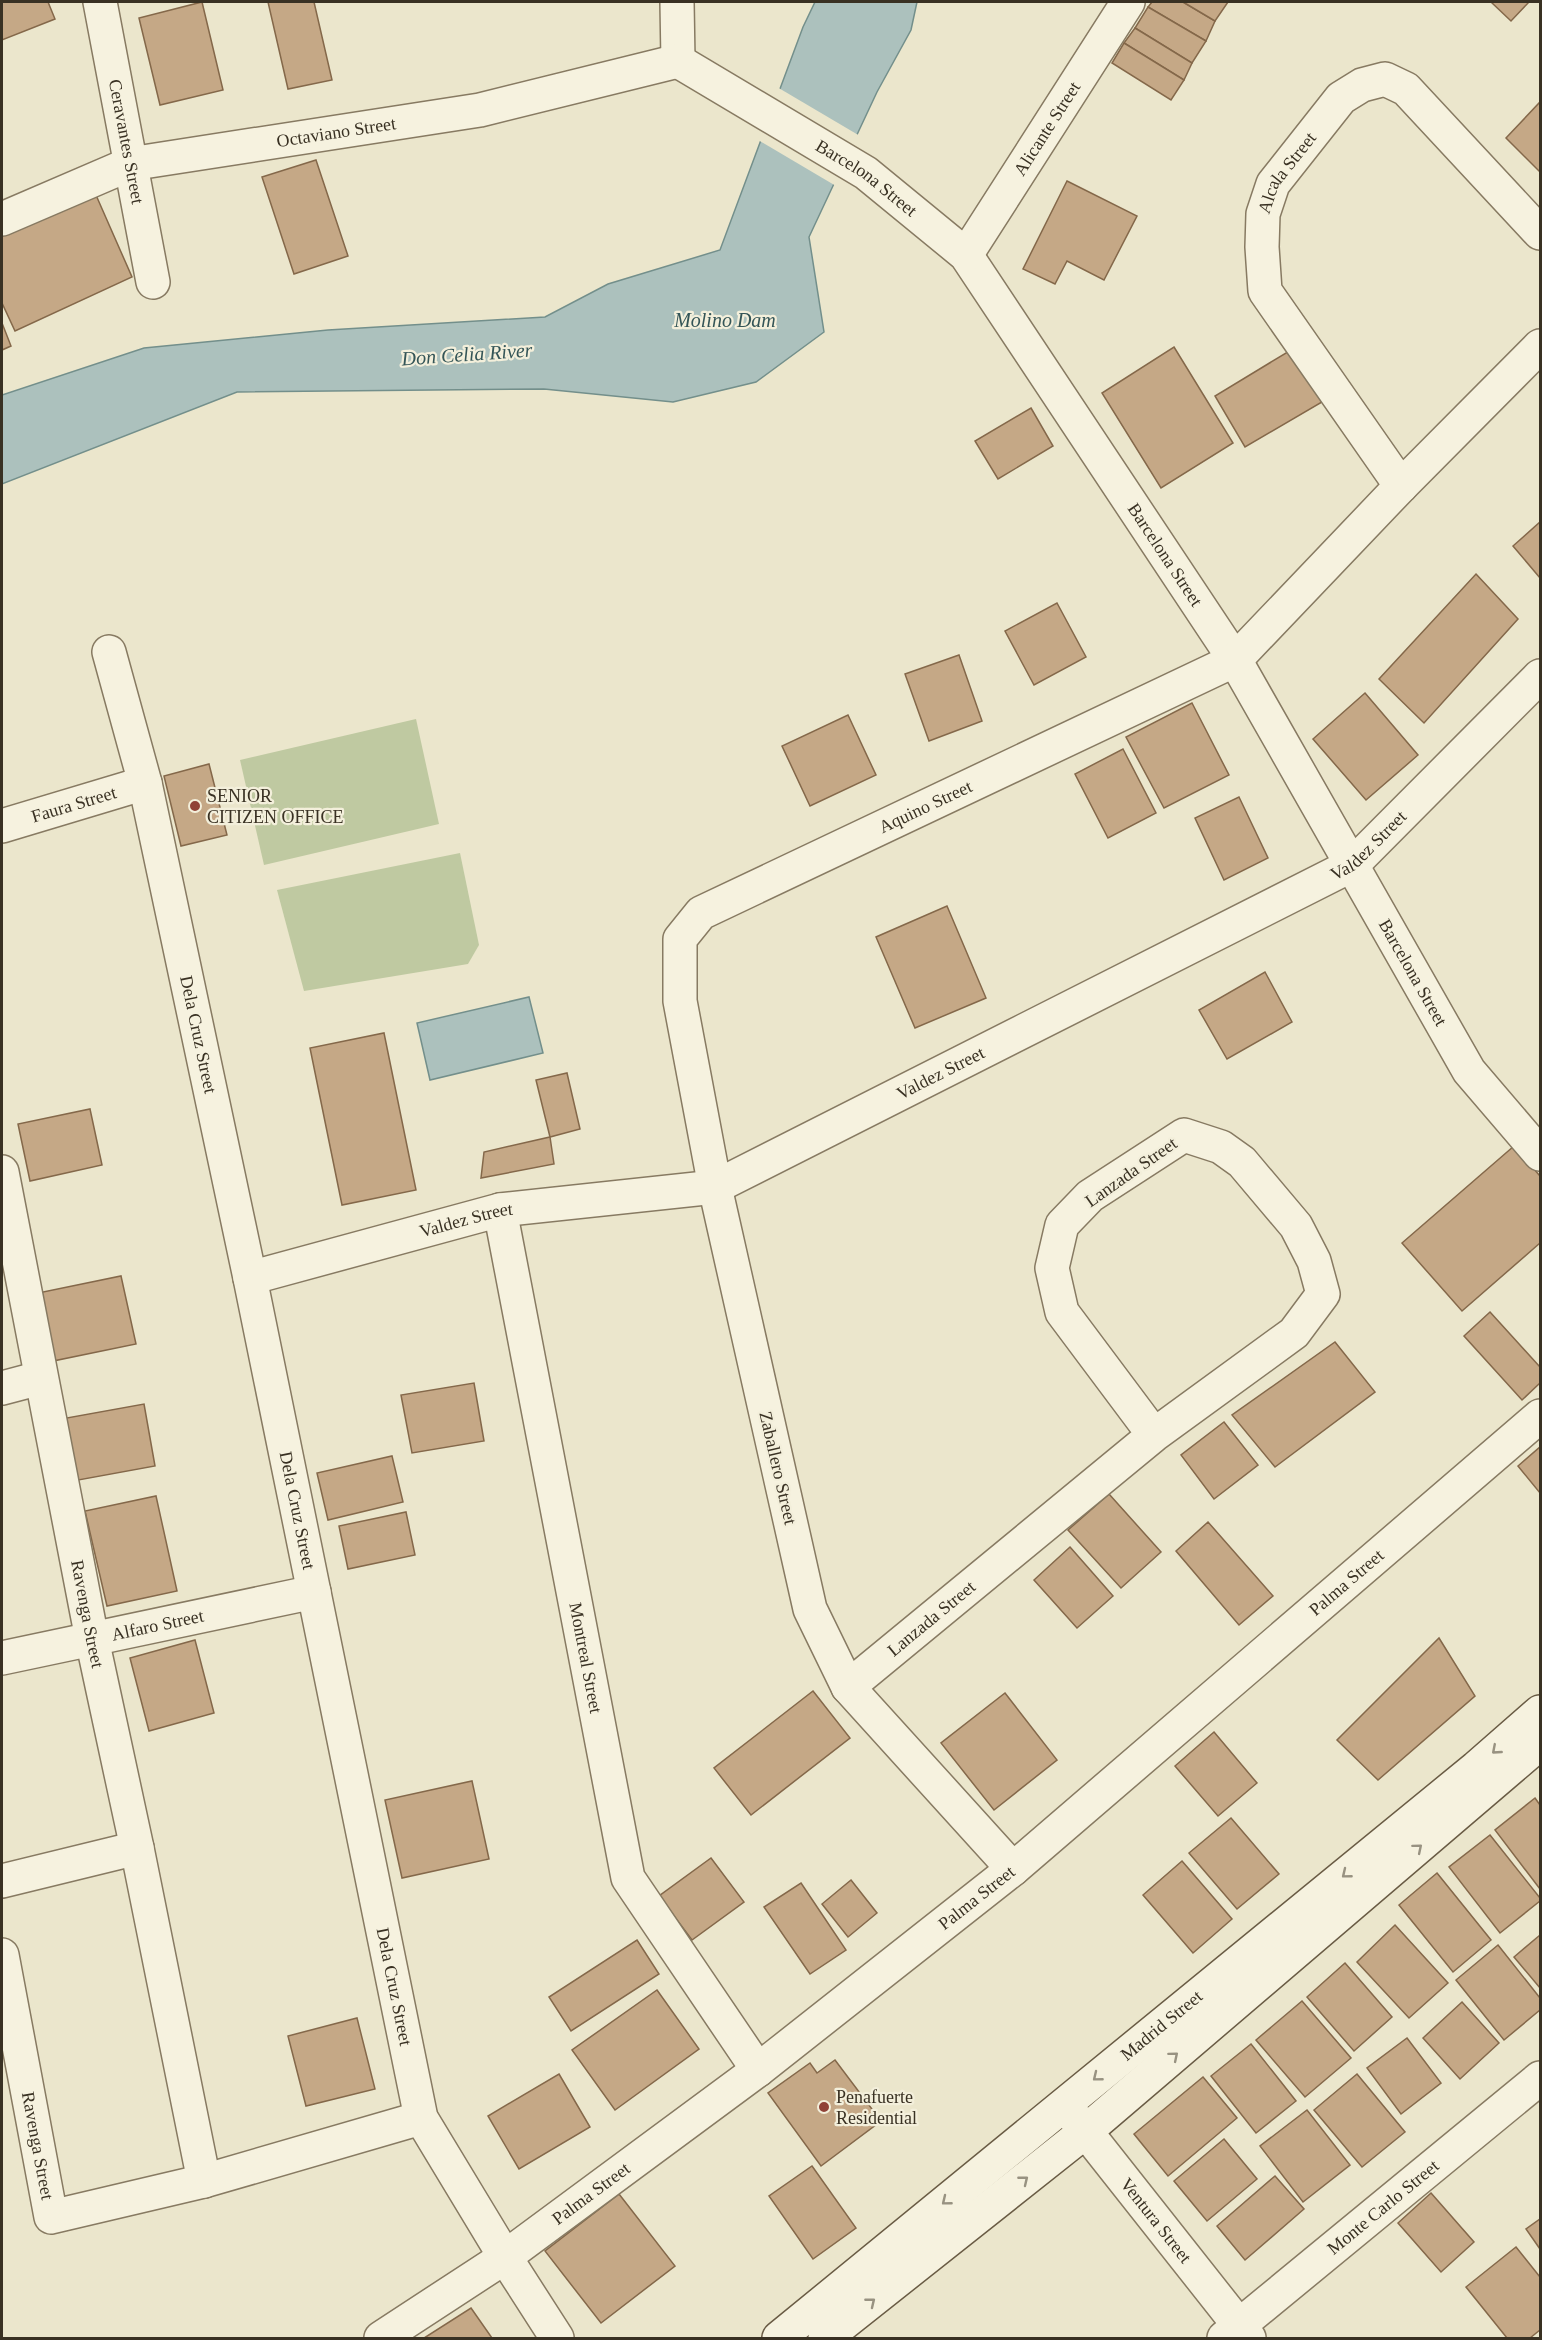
<svg xmlns="http://www.w3.org/2000/svg" width="1542" height="2340" font-family="'Times New Roman',serif">
<style>
.green{fill:#bfc9a1}
.water{fill:#acc1bd;stroke:#738f8b;stroke-width:1.5}
.pier{fill:#ebe6cc}
.building{fill:#c5a886;stroke:#84684a;stroke-width:1.5}
.lines{fill:none;stroke-linecap:round;stroke-linejoin:round}
.street-casing{stroke:#877a62;stroke-width:36}
.secondary-casing{stroke:#695b44;stroke-width:36}
.street{stroke:#f6f2df;stroke-width:33}
.secondary{stroke:#f6f2df;stroke-width:33}
.oneway{stroke:#989281}
.poi-dot{fill:#904237;stroke:#f3efdb;stroke-width:2}
.labels{text-anchor:middle;stroke-width:4.5;stroke-linejoin:round;paint-order:stroke}
.street-label{font-size:18px;fill:#393123;stroke:#f3efdb}
.poi-label{font-size:18px;fill:#393123;stroke:#f3efdb;text-anchor:start}
.water-label{font-size:20px;font-style:italic;fill:#345557;stroke:#f3efdb}
</style>
<rect width="100%" height="100%" fill="#ebe6cc"/>
<g class="green">
<path d="M416 719 439 824 264 865 240 760Z"/>
<path d="M460 853 479 945 468 964 304 991 277 890Z"/>
</g>
<g class="water">
<path d="M815 2H917L911 30 877 92 809 237 824 332 756 382 673 402 544 389 237 392 2 484V395L144 348 328 330 545 317 608 284 720 250 803 27Z"/>
<path d="M529 997 543 1053 430 1080 417 1023Z"/>
</g>
<path class="pier" d="M777 87 860 136 836 186 758 140Z"/>
<g class="building">
<path d="M2 2H48L55 19 2 40Z"/>
<path d="M202 2 223 90 160 105 139 18Z"/>
<path d="M268 2H314L332 80 288 89Z"/>
<path d="M1152 2H1183L1215 21 1206 41 1148 7Z"/>
<path d="M1183 2H1228L1215 21Z"/>
<path d="M1491 2H1529L1511 21Z"/>
<path d="M1148 7 1206 41 1192 63 1135 28Z"/>
<path d="M1135 28 1192 63 1184 80 1124 43Z"/>
<path d="M1124 43 1184 80 1171 100 1112 63Z"/>
<path d="M1540 102V172L1506 138Z"/>
<path d="M316 160 348 256 294 274 262 177Z"/>
<path d="M1067 181 1137 216 1104 280 1067 261 1055 284 1023 269Z"/>
<path d="M92 186 132 277 15 331 2 303V227Z"/>
<path d="M2 323 11 346 2 350Z"/>
<path d="M1174 347 1233 443 1161 488 1102 393Z"/>
<path d="M1291 350 1322 402 1245 447 1215 396Z"/>
<path d="M1031 408 1053 446 998 479 975 441Z"/>
<path d="M1540 522V578L1513 546Z"/>
<path d="M1476 574 1518 619 1424 723 1379 679Z"/>
<path d="M1057 603 1086 657 1034 685 1005 631Z"/>
<path d="M959 655 982 721 929 741 905 674Z"/>
<path d="M1365 693 1418 755 1366 800 1313 739Z"/>
<path d="M1192 703 1229 775 1164 808 1126 737Z"/>
<path d="M848 715 876 775 810 806 782 746Z"/>
<path d="M1123 749 1156 813 1108 838 1075 774Z"/>
<path d="M209 764 227 835 181 846 164 776Z"/>
<path d="M1239 797 1268 858 1224 880 1195 818Z"/>
<path d="M947 906 986 998 915 1028 876 937Z"/>
<path d="M1265 972 1292 1022 1227 1059 1199 1010Z"/>
<path d="M384 1033 416 1190 342 1205 310 1048Z"/>
<path d="M567 1073 580 1129 550 1137 536 1080Z"/>
<path d="M90 1109 102 1165 30 1181 18 1124Z"/>
<path d="M550 1137 554 1164 481 1178 484 1152Z"/>
<path d="M1514 1146 1540 1176V1243L1462 1311 1402 1243Z"/>
<path d="M121 1276 136 1344 53 1361 38 1293Z"/>
<path d="M1490 1312 1540 1367V1383L1522 1400 1464 1336Z"/>
<path d="M1335 1342 1375 1392 1275 1467 1232 1415Z"/>
<path d="M474 1383 484 1441 412 1453 401 1395Z"/>
<path d="M144 1404 155 1466 73 1481 61 1419Z"/>
<path d="M1224 1422 1258 1465 1214 1499 1181 1455Z"/>
<path d="M1540 1447V1493L1518 1466Z"/>
<path d="M392 1456 403 1502 328 1520 317 1473Z"/>
<path d="M1109 1494 1161 1552 1121 1588 1068 1530Z"/>
<path d="M156 1496 177 1591 107 1606 85 1511Z"/>
<path d="M406 1512 415 1555 348 1569 339 1526Z"/>
<path d="M1208 1522 1273 1596 1239 1625 1176 1551Z"/>
<path d="M1070 1547 1113 1596 1077 1628 1034 1580Z"/>
<path d="M1439 1638 1475 1696 1378 1780 1337 1740Z"/>
<path d="M195 1640 214 1713 149 1731 130 1658Z"/>
<path d="M813 1691 850 1738 751 1815 714 1768Z"/>
<path d="M1005 1693 1057 1760 994 1810 941 1743Z"/>
<path d="M1214 1732 1257 1783 1218 1816 1175 1766Z"/>
<path d="M472 1781 489 1859 402 1878 385 1800Z"/>
<path d="M1535 1798 1540 1805V1889L1495 1830Z"/>
<path d="M1231 1818 1279 1874 1237 1909 1189 1853Z"/>
<path d="M1490 1835 1540 1898V1901L1500 1933 1449 1867Z"/>
<path d="M711 1858 744 1902 692 1940 659 1896Z"/>
<path d="M1182 1861 1232 1919 1193 1953 1143 1895Z"/>
<path d="M1437 1873 1491 1940 1453 1972 1399 1905Z"/>
<path d="M851 1880 877 1913 848 1937 822 1904Z"/>
<path d="M801 1883 846 1950 810 1974 764 1907Z"/>
<path d="M1395 1925 1448 1983 1409 2018 1357 1962Z"/>
<path d="M1540 1935V1988L1514 1957Z"/>
<path d="M637 1940 659 1974 571 2031 549 1997Z"/>
<path d="M1498 1945 1540 1998V2010L1504 2040 1456 1980Z"/>
<path d="M1345 1963 1392 2017 1354 2051 1307 1997Z"/>
<path d="M657 1990 699 2049 615 2110 572 2050Z"/>
<path d="M1302 2001 1351 2058 1305 2097 1256 2040Z"/>
<path d="M1462 2002 1499 2043 1460 2079 1423 2038Z"/>
<path d="M357 2018 375 2089 306 2106 288 2036Z"/>
<path d="M1407 2038 1441 2083 1401 2114 1367 2068Z"/>
<path d="M1251 2044 1296 2101 1256 2133 1211 2076Z"/>
<path d="M835 2060 881 2121 821 2166 768 2093 810 2063 817 2073Z"/>
<path d="M559 2074 590 2127 519 2169 488 2116Z"/>
<path d="M1357 2074 1405 2132 1362 2167 1314 2110Z"/>
<path d="M1203 2077 1237 2118 1168 2176 1134 2134Z"/>
<path d="M1307 2110 1350 2165 1303 2202 1260 2146Z"/>
<path d="M1224 2139 1257 2179 1207 2221 1174 2181Z"/>
<path d="M812 2166 856 2228 813 2259 769 2196Z"/>
<path d="M1275 2176 1304 2209 1245 2260 1217 2226Z"/>
<path d="M1431 2193 1474 2242 1441 2272 1398 2223Z"/>
<path d="M619 2194 675 2266 601 2323 545 2251Z"/>
<path d="M1540 2219V2249L1526 2229Z"/>
<path d="M1516 2247 1540 2277V2330L1530 2338H1507L1466 2287Z"/>
<path d="M471 2308 492 2338H424Z"/>
</g>
<g class="lines">
<defs>
<g id="street">
<path id="s1" d="M100 2 153 282"/>
<path d="M677 2 678 61"/>
<path id="s2" d="M678 61 866 173 966 255 1235 660 1469 1071 1540 1154"/>
<path id="s3" d="M2 219 130 164 480 110 678 61"/>
<path id="s4" d="M966 255 1128 2"/>
<path id="s5" d="M1401 486 1265 291 1262 247 1263 214 1273 184 1341 98 1362 85 1385 79 1406 89 1540 233"/>
<path id="s6" d="M109 652 145 783 250 1278 421 2118 505 2257 557 2338"/>
<path id="s7" d="M2 826 145 783"/>
<path id="s8" d="M2 1172 92 1639 137 1848 204 2181"/>
<path id="s9" d="M500 1210 628 1878 758 2070"/>
<path id="s10" d="M250 1278 500 1210 715 1187 1352 865 1540 676"/>
<path d="M2 1388 40 1378"/>
<path id="s11" d="M2 1658 314 1592"/>
<path id="s12" d="M848 1687 1154 1435 1294 1333 1323 1294 1314 1261 1296 1226 1242 1162 1221 1147 1184 1135 1090 1196 1062 1225 1052 1268 1062 1312 1154 1435"/>
<path id="s13" d="M1013 1869 848 1687 810 1609 715 1187 680 1001V939L701 913 1235 660 1401 486 1540 346"/>
<path d="M2 1881 137 1848"/>
<path id="s14" d="M2 1955 51 2217 204 2181 421 2118"/>
<path id="s15" d="M1068 2109 1249 2338"/>
<path id="s16" d="M381 2338 505 2257 758 2070 1013 1869 1540 1416"/>
<path id="s17" d="M1224 2338 1540 2078"/>
</g>
<g id="secondary">
<path id="s18" d="M779 2338 1476 1768 1540 1712"/>
<path d="M825 2338 1086 2131 1540 1743"/>
</g>
</defs>
<use href="#street" class="street-casing"/>
<use href="#secondary" class="secondary-casing"/>
<use href="#street" class="street"/>
<use href="#secondary" class="secondary"/>
</g>
<defs><path id="oneway-chevron" d="M-2-3.5L2.5 0L-2 3.5" fill="none" stroke-width="1.6" stroke-linecap="round" stroke-linejoin="round" transform="scale(1.5)"/></defs>
<g class="oneway">
<use href="#oneway-chevron" transform="translate(1496 1750) rotate(139)"/>
<use href="#oneway-chevron" transform="translate(1418 1848) rotate(-40)"/>
<use href="#oneway-chevron" transform="translate(1346 1874) rotate(141)"/>
<use href="#oneway-chevron" transform="translate(1174 2056) rotate(-40)"/>
<use href="#oneway-chevron" transform="translate(1097 2077) rotate(141)"/>
<use href="#oneway-chevron" transform="translate(1024 2180) rotate(-39)"/>
<use href="#oneway-chevron" transform="translate(946 2201) rotate(141)"/>
<use href="#oneway-chevron" transform="translate(871 2302) rotate(-39)"/>
</g>
<g class="poi-dot">
<circle cx="195" cy="806" r="6"/>
<circle cx="824" cy="2107" r="6"/>
</g>
<g class="labels">
<g class="street-label">
<text dy="6" stroke="none"><textPath href="#s4" startOffset="150">Alicante Street</textPath></text>
<text dy="6" stroke="none"><textPath href="#s3" startOffset="348">Octaviano Street</textPath></text>
<text dy="6" stroke="none"><textPath href="#s1" startOffset="142">Ceravantes Street</textPath></text>
<text dy="6" stroke="none"><textPath href="#s5" startOffset="363">Alcala Street</textPath></text>
<text dy="6" stroke="none"><textPath href="#s2" startOffset="222">Barcelona Street</textPath></text>
<text dy="6" stroke="none"><textPath href="#s2" startOffset="708">Barcelona Street</textPath></text>
<text dy="6" stroke="none"><textPath href="#s7" startOffset="75">Faura Street</textPath></text>
<text dy="6" stroke="none"><textPath href="#s13" startOffset="1298">Aquino Street</textPath></text>
<text dy="6" stroke="none"><textPath href="#s10" startOffset="1214">Valdez Street</textPath></text>
<text dy="6" stroke="none"><textPath href="#s2" startOffset="1194">Barcelona Street</textPath></text>
<text dy="6" stroke="none"><textPath href="#s6" startOffset="393">Dela Cruz Street</textPath></text>
<text dy="6" stroke="none"><textPath href="#s10" startOffset="728">Valdez Street</textPath></text>
<text transform="translate(1131 1172) rotate(-35)" y="6">Lanzada Street</text>
<text dy="6" stroke="none"><textPath href="#s10" startOffset="224">Valdez Street</textPath></text>
<text transform="translate(778 1468) rotate(77)" y="6">Zaballero Street</text>
<text dy="6" stroke="none"><textPath href="#s6" startOffset="879">Dela Cruz Street</textPath></text>
<text dy="6" stroke="none"><textPath href="#s16" startOffset="1227">Palma Street</textPath></text>
<text dy="6" stroke="none"><textPath href="#s8" startOffset="450">Ravenga Street</textPath></text>
<text dy="6" stroke="none"><textPath href="#s12" startOffset="108">Lanzada Street</textPath></text>
<text dy="6" stroke="none"><textPath href="#s11" startOffset="159">Alfaro Street</textPath></text>
<text dy="6" stroke="none"><textPath href="#s9" startOffset="456">Montreal Street</textPath></text>
<text dy="6" stroke="none"><textPath href="#s16" startOffset="741">Palma Street</textPath></text>
<text dy="6" stroke="none"><textPath href="#s6" startOffset="1365">Dela Cruz Street</textPath></text>
<text dy="6" stroke="none"><textPath href="#s18" startOffset="494">Madrid Street</textPath></text>
<text dy="6" stroke="none"><textPath href="#s14" startOffset="194">Ravenga Street</textPath></text>
<text dy="6" stroke="none"><textPath href="#s16" startOffset="255">Palma Street</textPath></text>
<text dy="6" stroke="none"><textPath href="#s17" startOffset="206">Monte Carlo Street</textPath></text>
<text dy="6" stroke="none"><textPath href="#s15" startOffset="142">Ventura Street</textPath></text>
</g>
<g class="poi-label">
<text x="207" y="802">SENIOR<tspan x="207" dy="21">CITIZEN OFFICE</tspan></text>
<text x="836" y="2103">Penafuerte<tspan x="836" dy="21">Residential</tspan></text>
</g>
<g class="water-label">
<text x="725" y="327">Molino Dam</text>
<text transform="translate(467 354) rotate(-4)" y="7">Don Celia River</text>
</g>
</g>
<rect width="1542" height="2340" fill="none" stroke="#393123" stroke-width="6"/>
</svg>
